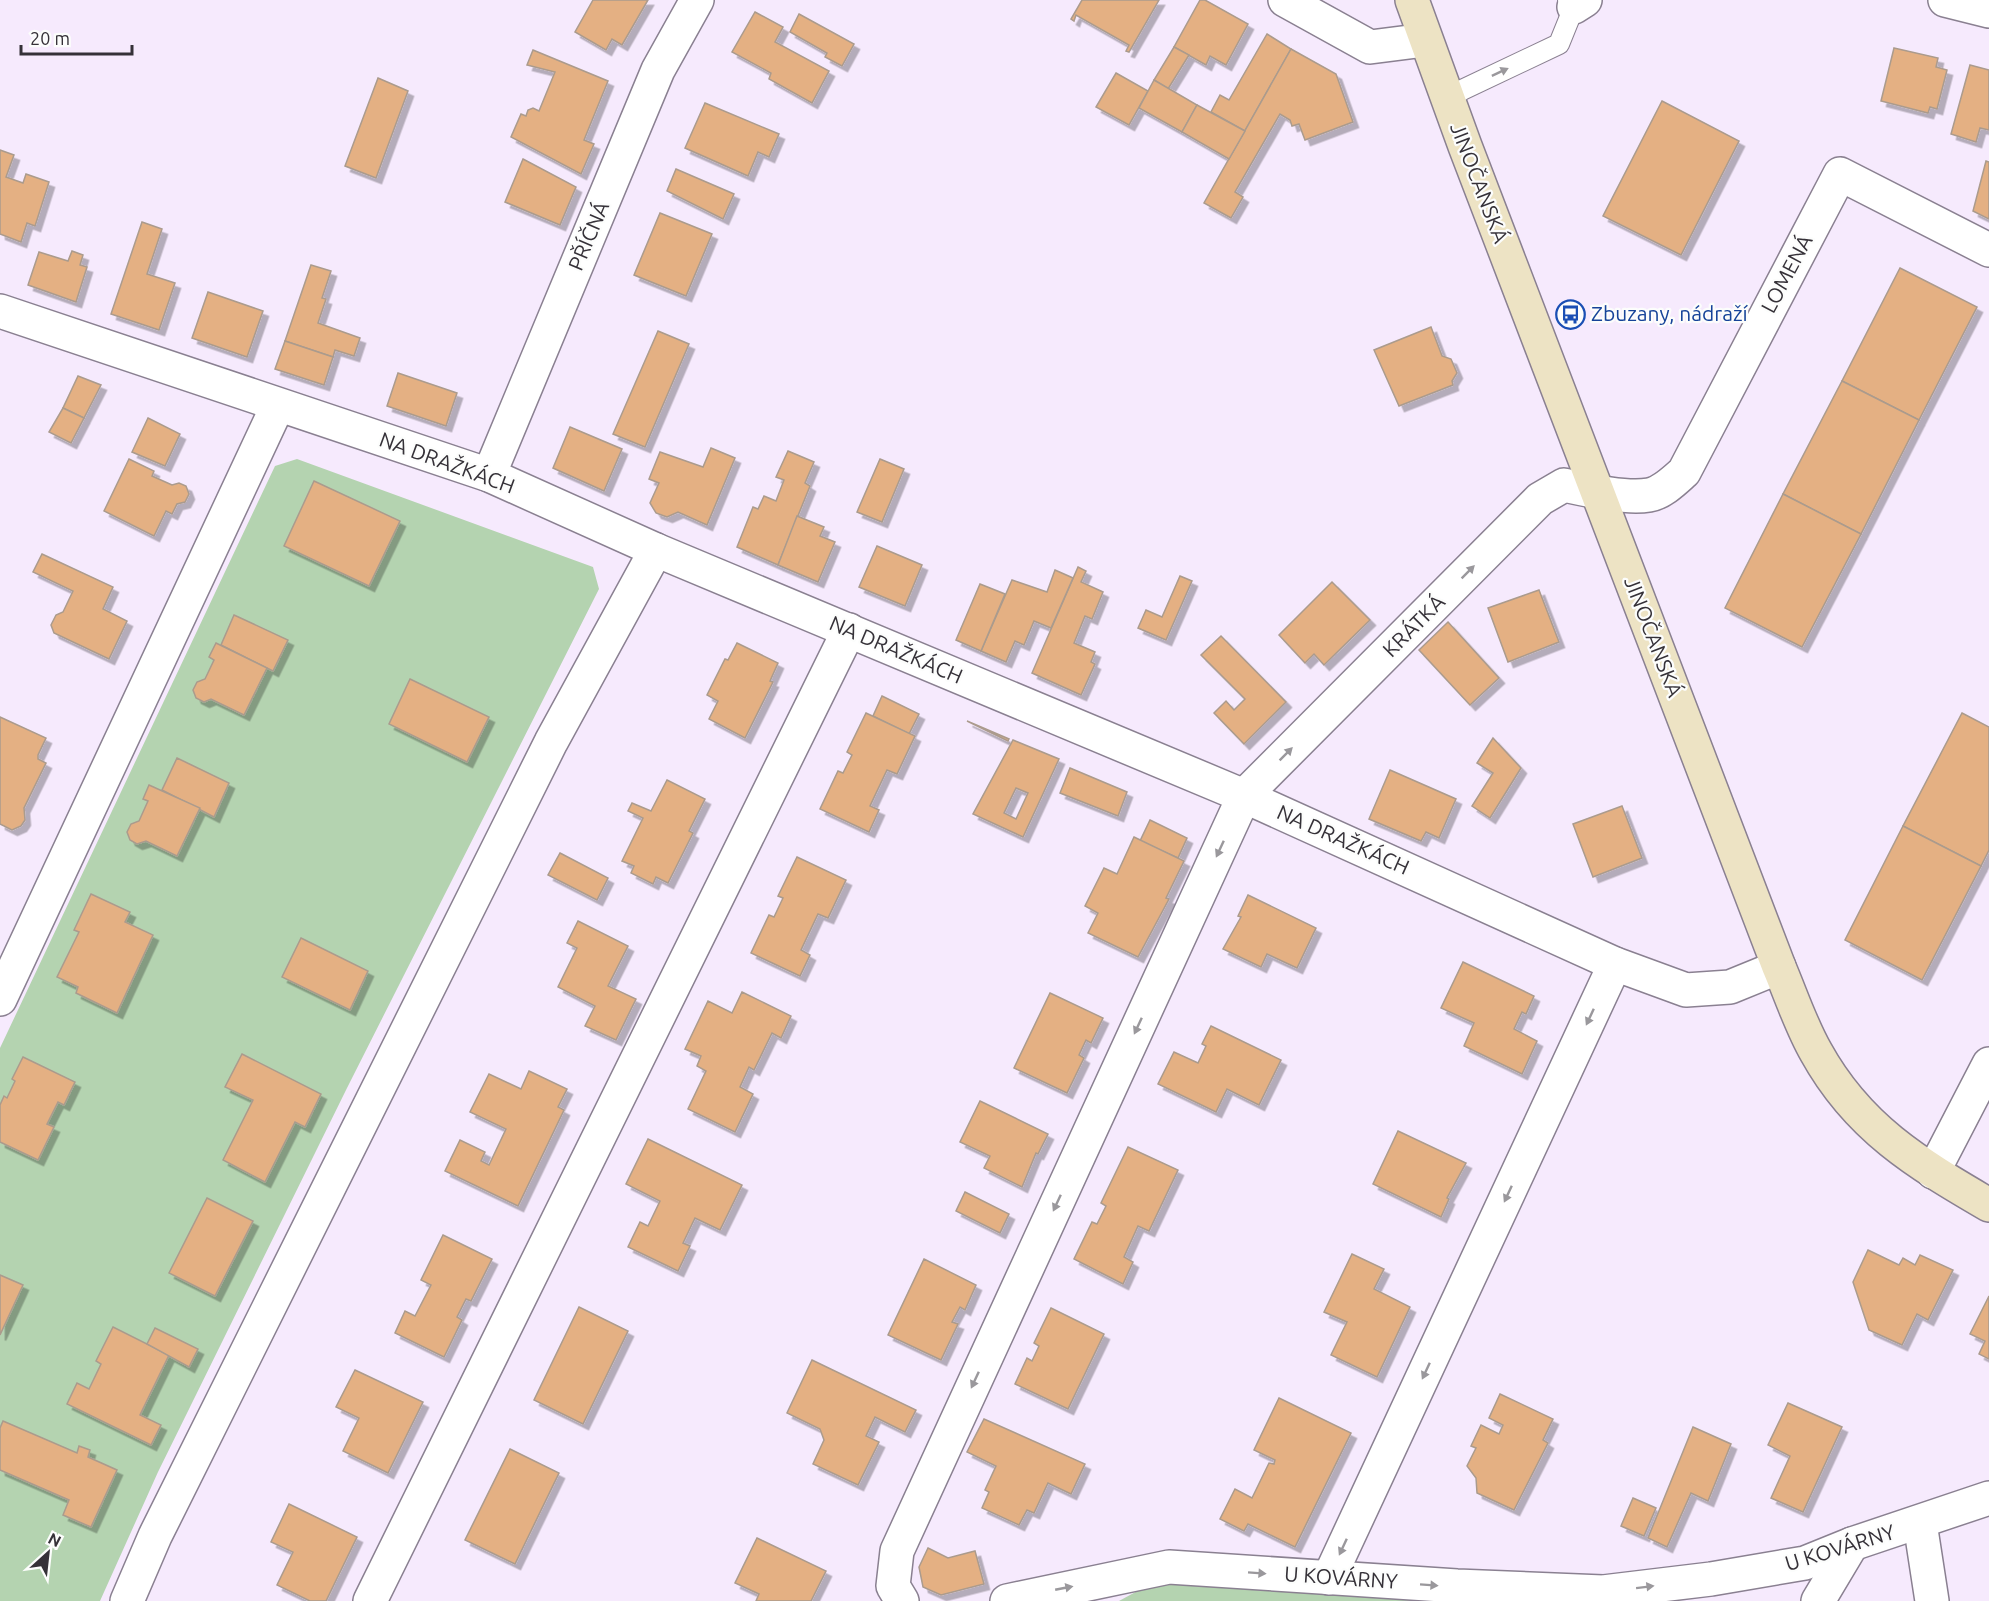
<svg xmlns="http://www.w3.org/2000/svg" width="1989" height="1601" font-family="Ubuntu,sans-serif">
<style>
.green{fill:#b4d3b0}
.building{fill:#e4b083;stroke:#ab9b8d;stroke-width:1.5;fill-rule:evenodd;filter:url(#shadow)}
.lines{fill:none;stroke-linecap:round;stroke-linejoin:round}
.lane-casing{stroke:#8a8091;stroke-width:22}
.street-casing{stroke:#8a8091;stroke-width:36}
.secondary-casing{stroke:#8a8091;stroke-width:36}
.lane{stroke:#fff;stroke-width:20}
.street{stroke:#fff;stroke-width:33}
.secondary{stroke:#ede3c4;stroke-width:33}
.oneway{fill:#9a989c}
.labels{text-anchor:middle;stroke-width:4.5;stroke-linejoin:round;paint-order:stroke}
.street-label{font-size:21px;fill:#353138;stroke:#fcfdfc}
.transit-label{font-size:21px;fill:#164399;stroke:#fcfdfc;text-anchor:start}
</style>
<defs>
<filter id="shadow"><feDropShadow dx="5.5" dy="5.5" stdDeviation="0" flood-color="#0004"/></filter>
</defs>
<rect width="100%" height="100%" fill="#f6eafd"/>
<g class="green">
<path d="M297 459 593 567 599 589 347 1088 158 1472 100 1601H0V1048L275 466Z"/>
<path d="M1209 1582 1432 1601H1119L1152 1583Z"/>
</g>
<g class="building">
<path d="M593 0H648L622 45 612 39 606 50 575 32Z"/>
<path d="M1082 0H1159L1129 52 1126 51 1129 45 1076 15 1074 21 1071 19Z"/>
<path d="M1200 0H1205L1248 24 1226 65 1210 56 1206 65 1174 47Z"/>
<path d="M755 12 783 27 775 42 829 71 812 103 769 79 771 73 732 52Z"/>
<path d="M799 14 854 44 842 66 825 57 827 53 790 32Z"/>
<path d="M1267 34 1291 49 1245 131 1211 112 1220 95 1229 100Z"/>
<path d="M1174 47 1189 55 1168 89 1154 80Z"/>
<path d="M1894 48 1938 58 1936 67 1947 70 1937 109 1930 107 1928 113 1881 101Z"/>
<path d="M1291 49 1336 74 1353 122 1305 140 1299 124 1292 126 1290 120 1280 114 1235 192 1243 197 1231 218 1204 203Z"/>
<path d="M533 50 608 81 584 140 594 144 581 174 511 137 521 114 526 116 528 110 533 108 539 111 555 72 527 65Z"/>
<path d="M1970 65 1989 70V130L1980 128 1976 142 1951 134Z"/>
<path d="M1116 73 1148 91 1129 125 1096 107Z"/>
<path d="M378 78 408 91 376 178 345 166Z"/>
<path d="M1154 80 1197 105 1182 132 1139 108Z"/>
<path d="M1662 101 1739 141 1681 255 1603 216Z"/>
<path d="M705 103 779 134 769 157 758 152 748 176 685 148Z"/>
<path d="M1197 105 1245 131 1229 159 1182 132Z"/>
<path d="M0 150 14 155 6 177 23 183 26 174 49 182 35 226 27 223 21 242 0 234Z"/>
<path d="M523 159 576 187 560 225 505 202Z"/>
<path d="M1986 161 1989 162V219L1973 211Z"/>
<path d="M676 169 734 194 723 219 667 191Z"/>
<path d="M660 213 712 234 686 296 634 275Z"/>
<path d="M142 222 162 229 147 274 175 283 159 330 111 314Z"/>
<path d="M72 251 83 255 80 265 87 267 76 302 28 285 39 252 68 261Z"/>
<path d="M311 265 331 271 322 298 326 299 318 323 360 338 354 356 335 350 333 357 285 341Z"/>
<path d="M1900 268 1977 307 1919 420 1842 381Z"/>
<path d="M208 292 263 311 247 357 192 338Z"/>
<path d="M1431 327 1442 356 1451 359 1457 373 1452 381 1453 385 1399 406 1374 350Z"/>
<path d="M658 331 689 344 645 447 613 434Z"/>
<path d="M285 341 333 357 324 385 275 369Z"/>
<path d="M398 373 457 393 446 426 387 406Z"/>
<path d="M78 376 101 385 84 418 63 408Z"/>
<path d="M1842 381 1919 420 1861 534 1783 494Z"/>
<path d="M63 408 84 418 71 443 49 432Z"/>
<path d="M148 418 180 434 165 466 132 452Z"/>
<path d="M570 427 622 449 604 491 553 468Z"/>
<path d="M711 448 735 458 707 525 678 512 667 517 656 513 650 503 659 483 649 479 660 452 703 467Z"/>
<path d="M788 451 814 462 805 483 810 486 778 565 737 547 753 507 758 509 764 496 776 501 784 480 776 477Z"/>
<path d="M129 459 154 471 152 476 172 485 179 483 186 486 189 494 185 502 177 504 172 514 166 511 154 536 104 511Z"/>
<path d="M880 459 904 469 882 522 857 512Z"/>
<path d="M314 481 400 521 369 586 284 546Z"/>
<path d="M1783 494 1861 534 1802 647 1725 608Z"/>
<path d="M797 516 824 527 820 536 835 542 818 582 778 565Z"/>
<path d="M877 546 922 565 905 606 859 587Z"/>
<path d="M42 554 113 587 103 609 127 621 109 659 54 633 51 625 56 615 63 612 73 591 33 572Z"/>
<path d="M1078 567 1086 571 1081 582 1103 592 1092 619 1085 616 1074 643 1095 652 1091 662 1095 664 1081 695 1032 673Z"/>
<path d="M1055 570 1073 578 1051 628 1034 621 1024 645 1015 641 1006 662 981 651 1012 580 1047 592Z"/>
<path d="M1180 576 1192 581 1166 640 1138 628 1146 610 1162 617Z"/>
<path d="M1332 582 1370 620 1324 665 1314 654 1305 663 1279 635Z"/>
<path d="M980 584 1005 594 981 651 956 640Z"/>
<path d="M1539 590 1559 642 1508 662 1488 608Z"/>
<path d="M234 615 288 640 273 671 221 645Z"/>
<path d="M1448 622 1499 678 1470 705 1419 650Z"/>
<path d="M1221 636 1286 702 1244 744 1214 713 1226 701 1234 710 1245 699 1201 655Z"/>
<path d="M216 643 267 668 244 715 211 699 204 702 196 698 193 690 197 682 205 679 214 660 209 657Z"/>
<path d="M737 643 778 663 770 681 773 682 745 738 709 719 718 701 707 695 725 659 728 660Z"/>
<path d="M410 679 489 717 467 762 389 724Z"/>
<path d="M882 696 919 714 909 734 873 716Z"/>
<path d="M866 713 915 736 897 774 887 770 870 806 879 810 869 832 820 809 838 771 843 773 852 755 847 752Z"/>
<path d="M1962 713 1989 727V850L1981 866 1903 826Z"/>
<path d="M0 717 46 738 38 755V759L46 763 24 808 25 820 21 826 12 830 0 824Z"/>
<path d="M967 721 1009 739 1008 741Z"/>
<path d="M1493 738 1521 768 1490 818 1472 806 1493 773 1477 763Z"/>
<path d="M1013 740 1059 759 1023 837 973 814ZM1016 788 1028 793 1016 819 1004 813Z"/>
<path d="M177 758 229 783 214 817 162 790Z"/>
<path d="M1070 768 1127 792 1118 816 1060 793Z"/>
<path d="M1390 770 1456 799 1439 838 1426 832 1421 841 1369 819Z"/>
<path d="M667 780 705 799 689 831 693 833 668 883 656 877 653 884 631 873 634 866 622 861 643 818 628 811 632 803 651 811Z"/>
<path d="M149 785 200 808 177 856 146 841 137 844 130 840 127 832 131 824 139 821 148 801 143 799Z"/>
<path d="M1622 806 1642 858 1593 877 1573 824Z"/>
<path d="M1150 820 1187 838 1178 858 1140 841Z"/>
<path d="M1903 826 1981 866 1922 980 1845 940Z"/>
<path d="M1134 837 1184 861 1166 898 1169 899 1138 957 1088 933 1098 913 1085 906 1104 868 1117 874Z"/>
<path d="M560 853 608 878 597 900 548 875Z"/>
<path d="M797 857 846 880 828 918 818 914 801 950 810 955 800 976 751 953 769 915 774 917 783 898 778 896Z"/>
<path d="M91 894 130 912 125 922 153 935 117 1013 76 993 78 987 57 977 79 932 74 930Z"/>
<path d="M1248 895 1316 928 1297 968 1267 954 1261 967 1223 949 1241 917 1238 916Z"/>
<path d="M578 921 628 946 608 986 636 999 616 1040 585 1026 595 1006 558 987 577 948 567 943Z"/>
<path d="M301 938 368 971 350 1010 282 977Z"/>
<path d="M1463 962 1534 996 1526 1014 1522 1012 1514 1029 1537 1041 1522 1074 1464 1046 1474 1023 1441 1008Z"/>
<path d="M742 992 791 1016 781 1038 772 1033 754 1070 749 1067 740 1087 753 1094 735 1132 688 1109 706 1071 697 1066 701 1056 685 1049 708 1001 732 1013Z"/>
<path d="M1050 993 1103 1018 1091 1043 1086 1040 1079 1055 1084 1058 1067 1093 1014 1068Z"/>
<path d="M1211 1026 1281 1060 1259 1105 1227 1089 1216 1112 1158 1084 1174 1052 1198 1063 1206 1046 1202 1044Z"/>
<path d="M242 1054 321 1094 305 1127 295 1122 265 1182 223 1160 253 1100 225 1087Z"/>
<path d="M23 1057 75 1082 64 1105 58 1102 47 1124 54 1127 38 1160 0 1142V1105L4 1096 7 1098 15 1081 12 1079Z"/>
<path d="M529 1071 567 1089 558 1107 564 1110 518 1206 445 1171 460 1140 485 1152 481 1161 489 1165 506 1129 470 1112 489 1074 521 1089Z"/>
<path d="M980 1101 1048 1134 1038 1154 1036 1153 1022 1187 984 1168 990 1156 960 1142Z"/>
<path d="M1398 1131 1466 1163 1447 1198 1449 1199 1441 1217 1373 1184Z"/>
<path d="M648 1139 742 1185 720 1230 695 1218 683 1243 690 1246 678 1271 628 1247 640 1222 648 1226 660 1201 626 1184Z"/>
<path d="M1128 1147 1178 1170 1149 1231 1138 1226 1124 1257 1133 1262 1123 1284 1074 1259 1092 1222 1097 1224 1106 1206 1101 1203Z"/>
<path d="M965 1192 1009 1214 1000 1233 956 1211Z"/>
<path d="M207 1198 253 1221 215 1296 169 1273Z"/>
<path d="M443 1235 492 1259 471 1301 466 1299 457 1317 462 1320 444 1357 395 1333 405 1311 415 1316 431 1285 421 1280Z"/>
<path d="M1868 1250 1899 1265 1903 1258 1915 1265 1920 1255 1953 1270 1928 1320 1917 1314 1902 1345 1869 1330 1853 1282Z"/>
<path d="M1352 1254 1384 1269 1374 1289 1410 1307 1377 1377 1331 1355 1347 1322 1324 1312Z"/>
<path d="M924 1259 976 1285 965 1310 960 1307 952 1322 958 1324 941 1360 888 1335Z"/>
<path d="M0 1275 23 1285 0 1335Z"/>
<path d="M1989 1296V1359L1979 1354 1985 1341 1970 1334Z"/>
<path d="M579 1307 628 1331 583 1424 534 1400Z"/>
<path d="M1051 1308 1104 1334 1068 1409 1015 1384 1027 1358 1032 1361 1039 1346 1034 1343Z"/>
<path d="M113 1327 169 1355 140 1415 161 1425 151 1445 67 1404 77 1383 89 1389 101 1364 96 1361Z"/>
<path d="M155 1328 198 1349 189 1367 147 1344Z"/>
<path d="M812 1360 916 1410 905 1432 875 1417 866 1436 879 1442 858 1485 813 1464 824 1440 820 1429 787 1413Z"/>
<path d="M355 1370 423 1402 388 1473 343 1451 359 1418 336 1407Z"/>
<path d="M1500 1394 1553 1419 1543 1440 1548 1443 1514 1510 1477 1493 1476 1478 1467 1466 1476 1448 1471 1446 1481 1425 1499 1434 1503 1425 1489 1418Z"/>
<path d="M1279 1398 1351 1433 1295 1547 1248 1524 1244 1531 1220 1519 1235 1489 1252 1498 1269 1463 1274 1464 1275 1460 1254 1450Z"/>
<path d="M1788 1403 1842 1427 1803 1512 1771 1498 1790 1456 1768 1445Z"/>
<path d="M984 1419 1085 1464 1071 1494 1048 1483 1034 1513 1027 1510 1019 1525 982 1508 989 1492 985 1490 996 1466 967 1452Z"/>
<path d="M3 1421 77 1453 79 1446 90 1450 88 1457 117 1470 91 1527 63 1515 69 1500 0 1470V1428Z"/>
<path d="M1693 1427 1731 1444 1708 1501 1691 1493 1667 1547 1648 1538Z"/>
<path d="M510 1449 559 1473 515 1564 465 1540Z"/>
<path d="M1633 1498 1656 1508 1644 1536 1621 1526Z"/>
<path d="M289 1504 357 1537 326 1601H310L277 1585 293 1552 271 1542Z"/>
<path d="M757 1538 826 1571 811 1601H756L759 1594 735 1583Z"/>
<path d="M928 1548 948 1558 975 1551 984 1584 941 1595 923 1587 919 1567Z"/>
</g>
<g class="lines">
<defs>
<path id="lane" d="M1448 99 1462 90 1559 44 1574 7 1568 0"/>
<g id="street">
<path d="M1285 0 1370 47 1425 40"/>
<path d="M1945 0 1989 11"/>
<path d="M1574 7 1585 0"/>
<path d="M0 311 489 475 656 550 1244 796 1615 964 1686 990 1730 987 1779 967"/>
<path d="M489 475 658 70 697 0"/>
<path d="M0 999 278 405"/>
<path d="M1933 1172 1989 1064"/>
<path d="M1920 1523 1932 1601"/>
<path d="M1329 1578 1615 964"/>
<path d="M127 1601 155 1536 551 742 656 550"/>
<path d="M370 1601 849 630"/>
<path d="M902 1601 893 1586 897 1551 1244 796 1540 499 1564 485C1587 490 1626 499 1649 495 1662 493 1675 480 1684 472L1840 174 1989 250"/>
<path d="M1007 1601 1169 1567 1457 1586 1603 1592 1711 1579 1805 1563 1852 1544 1989 1498"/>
<path d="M1818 1601 1852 1544"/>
</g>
<path id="secondary" d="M1412 0 1465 146 1779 967C1791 995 1801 1026 1816 1052 1858 1128 1917 1163 1989 1205"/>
</defs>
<use href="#lane" class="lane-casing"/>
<use href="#street" class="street-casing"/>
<use href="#secondary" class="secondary-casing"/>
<use href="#lane" class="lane"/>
<use href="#street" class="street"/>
<use href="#secondary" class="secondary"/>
</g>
<defs><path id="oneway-solid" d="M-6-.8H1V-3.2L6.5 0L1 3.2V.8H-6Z" transform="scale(1.5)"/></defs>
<g class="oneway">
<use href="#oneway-solid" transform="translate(1500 72) rotate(-25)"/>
<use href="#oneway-solid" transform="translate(1468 572) rotate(-45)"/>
<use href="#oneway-solid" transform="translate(1286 754) rotate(-45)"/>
<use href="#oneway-solid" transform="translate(1220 849) rotate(115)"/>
<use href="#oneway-solid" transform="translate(1590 1017) rotate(115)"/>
<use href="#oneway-solid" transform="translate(1138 1026) rotate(115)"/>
<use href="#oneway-solid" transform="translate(1508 1194) rotate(115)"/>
<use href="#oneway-solid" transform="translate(1057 1203) rotate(115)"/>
<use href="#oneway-solid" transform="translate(1426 1371) rotate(115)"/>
<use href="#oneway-solid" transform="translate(975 1380) rotate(115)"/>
<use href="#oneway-solid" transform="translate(1343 1547) rotate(115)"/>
<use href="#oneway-solid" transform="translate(1257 1573) rotate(4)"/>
<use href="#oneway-solid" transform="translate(1429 1585) rotate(4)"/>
<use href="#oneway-solid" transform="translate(1645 1587) rotate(-7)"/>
<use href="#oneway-solid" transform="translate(1064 1588) rotate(-11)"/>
</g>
<defs>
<symbol id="bus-ring" viewBox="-11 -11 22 22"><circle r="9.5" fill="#fcfdfc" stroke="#1a4fb4" stroke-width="1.5"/><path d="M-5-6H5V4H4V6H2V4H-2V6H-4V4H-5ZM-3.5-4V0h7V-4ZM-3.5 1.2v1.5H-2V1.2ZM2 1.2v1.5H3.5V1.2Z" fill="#1a4fb4"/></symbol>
</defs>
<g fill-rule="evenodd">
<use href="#bus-ring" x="1554" y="298" width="33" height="33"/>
</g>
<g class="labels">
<g class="street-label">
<text transform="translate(1479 183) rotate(69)" y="7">JINOČANSKÁ</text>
<text transform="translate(589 236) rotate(-67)" y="7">PŘÍČNÁ</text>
<text transform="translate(1787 274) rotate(-62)" y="7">LOMENÁ</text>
<text transform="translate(447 463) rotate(20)" y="7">NA DRAŽKÁCH</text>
<text transform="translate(1414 626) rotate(-45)" y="7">KRÁTKÁ</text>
<text transform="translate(1653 637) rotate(69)" y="7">JINOČANSKÁ</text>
<text transform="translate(896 650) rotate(23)" y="7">NA DRAŽKÁCH</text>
<text transform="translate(1343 840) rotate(24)" y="7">NA DRAŽKÁCH</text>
<text transform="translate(1840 1548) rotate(-17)" y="7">U KOVÁRNY</text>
<text transform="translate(1341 1578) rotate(4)" y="7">U KOVÁRNY</text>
</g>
<g class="transit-label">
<text x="1591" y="321">Zbuzany, nádraží</text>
</g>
</g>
<g transform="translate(48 1553) rotate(27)" stroke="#fcfdfc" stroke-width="4.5" paint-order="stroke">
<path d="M0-4.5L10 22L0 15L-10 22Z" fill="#353138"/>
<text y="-9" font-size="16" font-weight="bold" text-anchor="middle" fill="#353138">N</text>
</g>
<path d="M21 45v9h111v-9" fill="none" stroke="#353138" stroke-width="3"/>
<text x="30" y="45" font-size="18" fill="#353138" stroke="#fcfdfc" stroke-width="4.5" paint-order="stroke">20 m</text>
</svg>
